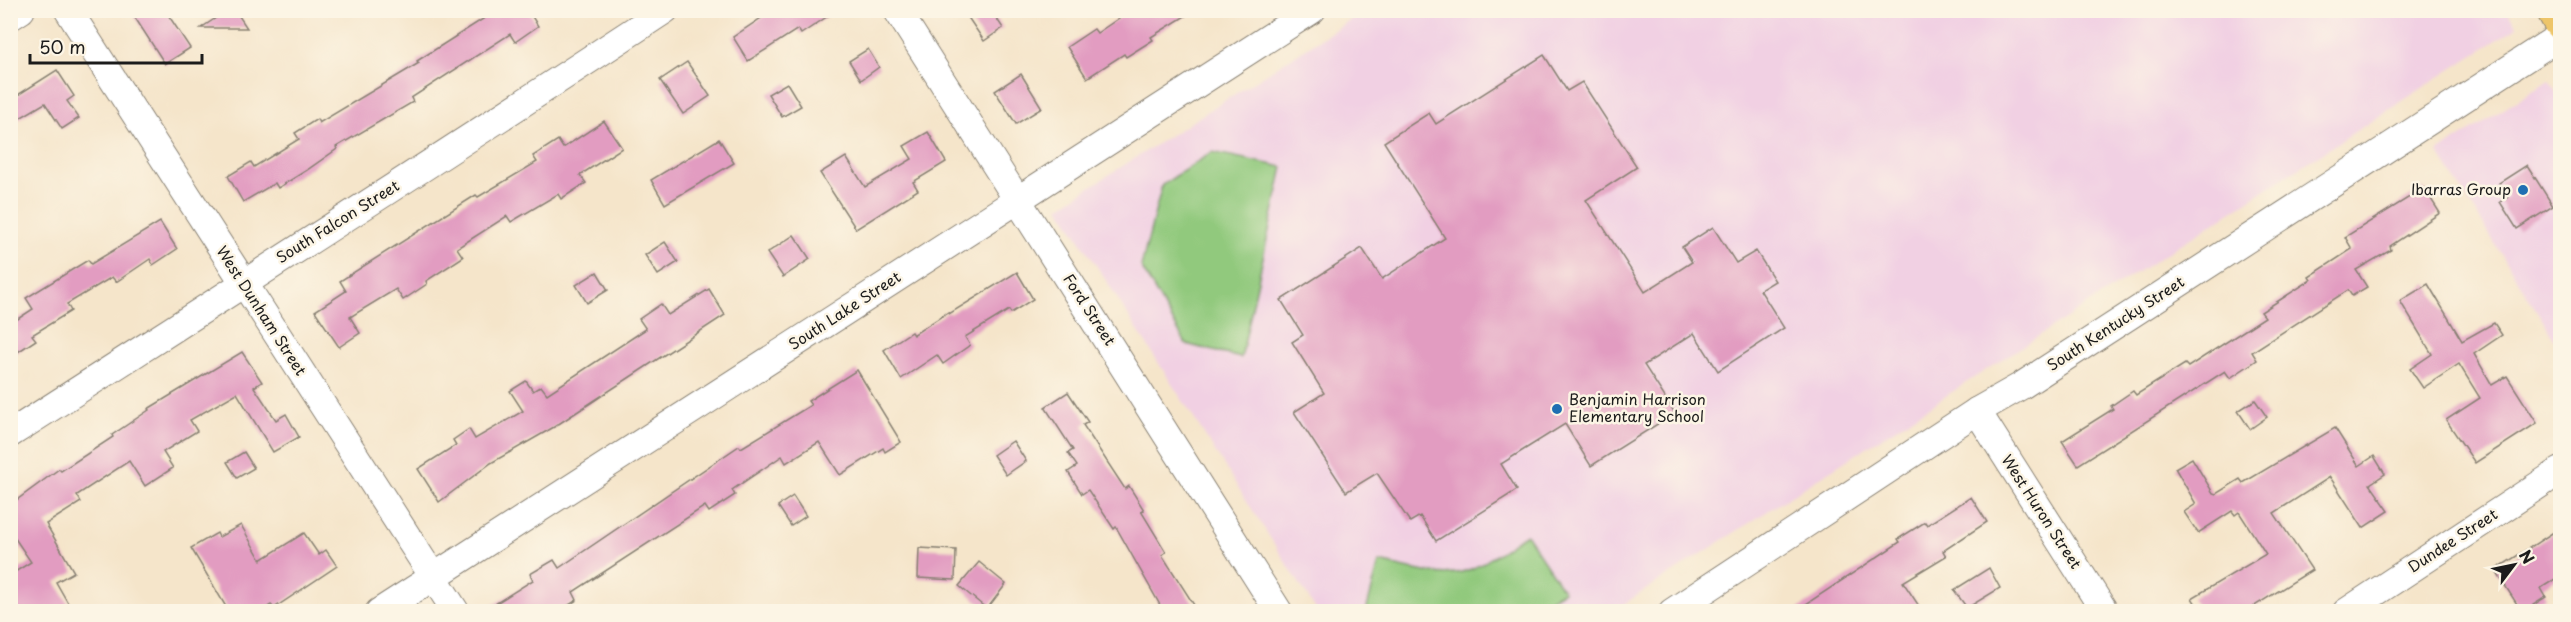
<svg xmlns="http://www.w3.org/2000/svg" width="2571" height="622" font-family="'Playpen Sans',sans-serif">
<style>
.built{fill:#f1d0e3}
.green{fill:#91c97d;stroke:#56724c;stroke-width:1.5}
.building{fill:#e29cc1}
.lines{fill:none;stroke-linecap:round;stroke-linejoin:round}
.minor-casing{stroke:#888073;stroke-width:29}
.major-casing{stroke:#888073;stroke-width:35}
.minor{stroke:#fff;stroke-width:27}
.major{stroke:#eec569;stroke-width:33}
.poi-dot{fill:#1f6fb2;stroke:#fcf5e5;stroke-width:2}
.labels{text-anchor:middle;stroke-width:5;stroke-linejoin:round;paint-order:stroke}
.poi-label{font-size:15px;fill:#1c1c1c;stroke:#fcf5e5;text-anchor:end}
.street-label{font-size:15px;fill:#1c1c1c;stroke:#fcf5e5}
</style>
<rect width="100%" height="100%" fill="#fcf5e5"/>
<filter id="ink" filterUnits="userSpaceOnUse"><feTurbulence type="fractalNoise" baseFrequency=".0167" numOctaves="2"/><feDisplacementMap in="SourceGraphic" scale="12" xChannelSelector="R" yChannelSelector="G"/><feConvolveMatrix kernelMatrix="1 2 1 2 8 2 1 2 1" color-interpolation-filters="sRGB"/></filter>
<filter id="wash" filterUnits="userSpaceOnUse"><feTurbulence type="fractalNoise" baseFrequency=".008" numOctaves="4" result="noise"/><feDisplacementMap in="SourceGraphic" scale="24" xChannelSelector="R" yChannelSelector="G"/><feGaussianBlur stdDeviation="1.35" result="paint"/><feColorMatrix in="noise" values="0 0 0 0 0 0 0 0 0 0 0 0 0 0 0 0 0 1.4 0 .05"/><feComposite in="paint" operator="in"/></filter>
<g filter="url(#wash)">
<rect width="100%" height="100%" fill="#f5e5ca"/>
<g class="built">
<path d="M2506 10 2517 27 1613 611H1317L1059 207 1364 11Z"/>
<path d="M2549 80 2560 98V348L2438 152Z"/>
</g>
<g class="green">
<path d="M1212 152 1283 167 1241 358 1186 344 1141 267 1162 185Z"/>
<path d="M1526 534 1564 591 1531 611 1369 612 1367 608 1379 562C1407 567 1443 581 1471 569 1490 561 1509 545 1526 534Z"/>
</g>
<g id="blocks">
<g class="building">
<path d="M130 10H165L190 48 165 64Z"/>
<path d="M228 10H235L247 28H201Z"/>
<path d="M497 10H528L538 26 515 42 510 34 411 98 413 102 336 147 337 149 307 170 278 188 275 183 243 202 228 176 251 162 254 167 299 139 295 133 317 119 319 123 419 63 417 61Z"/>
<path d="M773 10H837L801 34 798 29 748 61 733 37Z"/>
<path d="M963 10H991L1003 28 984 41Z"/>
<path d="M1131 10H1195L1151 37 1153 40 1126 57 1124 54 1087 78 1067 47 1094 29 1097 33Z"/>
<path d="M868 49 879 67 861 80 849 61Z"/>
<path d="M1544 55 1567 91 1582 82 1637 167 1586 200 1645 292 1692 262 1682 247 1713 227 1736 263 1756 251 1775 281 1760 290 1784 328 1718 371 1694 333 1644 365 1675 413 1591 466 1565 424 1501 464 1517 490 1436 541 1420 516 1410 522 1377 473 1346 492 1294 412 1324 393 1292 342 1303 335 1281 300 1362 248 1382 279 1445 238 1384 142 1429 113 1436 124Z"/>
<path d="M687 62 710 96 683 114 660 80Z"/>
<path d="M57 70 74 96 67 101 79 118 62 129 45 103 10 124V100Z"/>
<path d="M1021 74 1042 108 1016 124 995 91Z"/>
<path d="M787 83 801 106 782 117 768 94Z"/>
<path d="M604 121 622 148 580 175 586 183 561 199 558 194 511 222 507 216 457 248 463 257 426 281 427 284 403 300 396 289 350 317 360 333 339 347 315 311 346 291 340 281 476 195 478 197 537 162 533 156 558 140 563 148Z"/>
<path d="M928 132 946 162 913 182 918 190 856 229 820 173 846 157 865 187 912 159 904 146Z"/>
<path d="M719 139 734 163 665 204 651 180Z"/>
<path d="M2527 165 2553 206 2517 229 2500 202 2508 197 2499 183Z"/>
<path d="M2424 188 2440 213 2390 246 2391 250 2356 270 2367 287 2352 296 2348 290 2252 352 2257 360 2230 378 2225 371 2078 465 2062 441 2113 409 2111 406 2133 391 2136 395 2185 364 2188 367 2265 317 2261 312 2311 280 2309 277 2352 249 2345 237Z"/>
<path d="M160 222 177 249 153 265 150 259 116 282 112 277 67 304 71 311 32 335 36 340 10 357V324L33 309 26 298 88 260 91 264Z"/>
<path d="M794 235 810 259 783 277 767 253Z"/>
<path d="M665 242 678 262 658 275 645 255Z"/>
<path d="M597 272 608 290 587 303 576 285Z"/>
<path d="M1017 272 1033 299 1011 313 1009 310 965 337 970 345 943 364 937 355 901 379 884 350 911 332 913 335 948 312 949 314Z"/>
<path d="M2428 284 2462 341 2494 323 2502 335 2474 354 2492 385 2507 376 2537 423 2475 463 2446 420 2480 398 2459 364 2423 388 2410 369 2432 354 2400 301Z"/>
<path d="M709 289 725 315 554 427 491 463 439 502 418 469 456 445 453 440 469 429 475 439 523 411 510 391 526 381 533 391 541 386 547 394 646 329 639 319 661 304 668 315Z"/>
<path d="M242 352 262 382 254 387 276 420 286 414 299 437 273 452 237 393 190 420 197 431 163 452 173 468 145 486 129 461 77 495 81 502 46 524 74 572 56 582 73 612H10V575L31 562 10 531V505L59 469 61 471 113 437 112 435 149 410 148 409Z"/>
<path d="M857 370 901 442 885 452 883 448 840 475 819 442 786 463 782 456 732 490 735 495 709 512 705 506 573 592 577 600 558 612H482L533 580 530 574 554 560 559 568 739 446 741 448 811 405 808 401Z"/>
<path d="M1068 392 1088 422 1083 425 1125 489 1129 486 1144 510 1141 511 1166 552 1162 555 1194 605 1184 612H1164L1116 527 1114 529 1088 490 1082 494 1068 472 1077 466 1068 453 1073 450 1045 407Z"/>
<path d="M2255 400 2267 417 2250 429 2238 411Z"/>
<path d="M2335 428 2359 466 2374 456 2385 474 2370 484 2389 511 2363 528 2330 477 2274 513 2312 570 2245 612H2201L2192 598 2266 554 2239 512 2235 515 2232 511 2198 533 2184 512 2196 504 2175 468 2192 458 2213 493 2216 494 2240 479 2243 483Z"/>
<path d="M1013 441 1026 461 1006 475 993 455Z"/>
<path d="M244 452 254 468 237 478 227 462Z"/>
<path d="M793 496 806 516 791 526 778 506Z"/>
<path d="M1971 497 1987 522 1943 551 1946 556 1903 582 1923 612H1794L1900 542 1898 539 1925 522 1927 525Z"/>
<path d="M241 525 261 560 304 533 319 555 326 550 337 566 274 608 271 605 260 612H229L191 548 217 533 219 537Z"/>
<path d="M2560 528V576L2541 588 2546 597 2522 612 2495 570Z"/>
<path d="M919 548 956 550 955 580 918 578Z"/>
<path d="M979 562 1006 584 987 609 959 586Z"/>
<path d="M1989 568 2000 588 1967 608 1954 590Z"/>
</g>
</g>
</g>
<g filter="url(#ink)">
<use href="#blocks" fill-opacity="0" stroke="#888073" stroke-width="1.5"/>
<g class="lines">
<defs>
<g id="minor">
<path d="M68 10 456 612"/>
<path d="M897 10 1279 612"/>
<path d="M10 17 21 10"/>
<path d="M1977 411 2105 612"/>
<path d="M10 434C229 293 448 153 665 10"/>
<path d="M379 612 1312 10"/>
<path d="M1672 612 1977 411 2021 386 2560 36"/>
<path d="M2346 612 2560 471"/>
</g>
<path id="major" d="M2553 10 2560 23"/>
</defs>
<use href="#minor" class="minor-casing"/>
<use href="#major" class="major-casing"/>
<use href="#minor" class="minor"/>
<use href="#major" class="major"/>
</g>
</g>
<g class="poi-dot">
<circle cx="2523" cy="190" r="6"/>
<circle cx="1557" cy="409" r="6"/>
</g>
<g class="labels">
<g class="poi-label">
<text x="2511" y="195">Ibarras Group</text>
<text x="1569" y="405" text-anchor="start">Benjamin Harrison<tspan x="1569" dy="17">Elementary School</tspan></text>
</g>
<g class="street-label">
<text transform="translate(338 222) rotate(-32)" y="5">South Falcon Street</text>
<text transform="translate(1089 310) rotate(57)" y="5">Ford Street</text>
<text transform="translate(261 311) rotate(57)" y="5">West Dunham Street</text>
<text transform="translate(845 311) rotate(-33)" y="5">South Lake Street</text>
<text transform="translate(2116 324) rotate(-33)" y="5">South Kentucky Street</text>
<text transform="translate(2041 512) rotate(57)" y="5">West Huron Street</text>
<text transform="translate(2453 541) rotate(-33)" y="5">Dundee Street</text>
</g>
</g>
<rect width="2571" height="622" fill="none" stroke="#fcf5e5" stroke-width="36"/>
<g transform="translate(2514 565) rotate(58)" stroke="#fcf5e5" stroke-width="4.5" paint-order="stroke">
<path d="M0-4.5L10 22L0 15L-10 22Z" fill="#1c1c1c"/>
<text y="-9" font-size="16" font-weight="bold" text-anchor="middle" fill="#1c1c1c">N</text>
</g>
<path d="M30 54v9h172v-9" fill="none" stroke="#1c1c1c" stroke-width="3"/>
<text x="39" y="54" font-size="18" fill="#1c1c1c" stroke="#fcf5e5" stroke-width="4.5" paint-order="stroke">50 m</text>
</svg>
